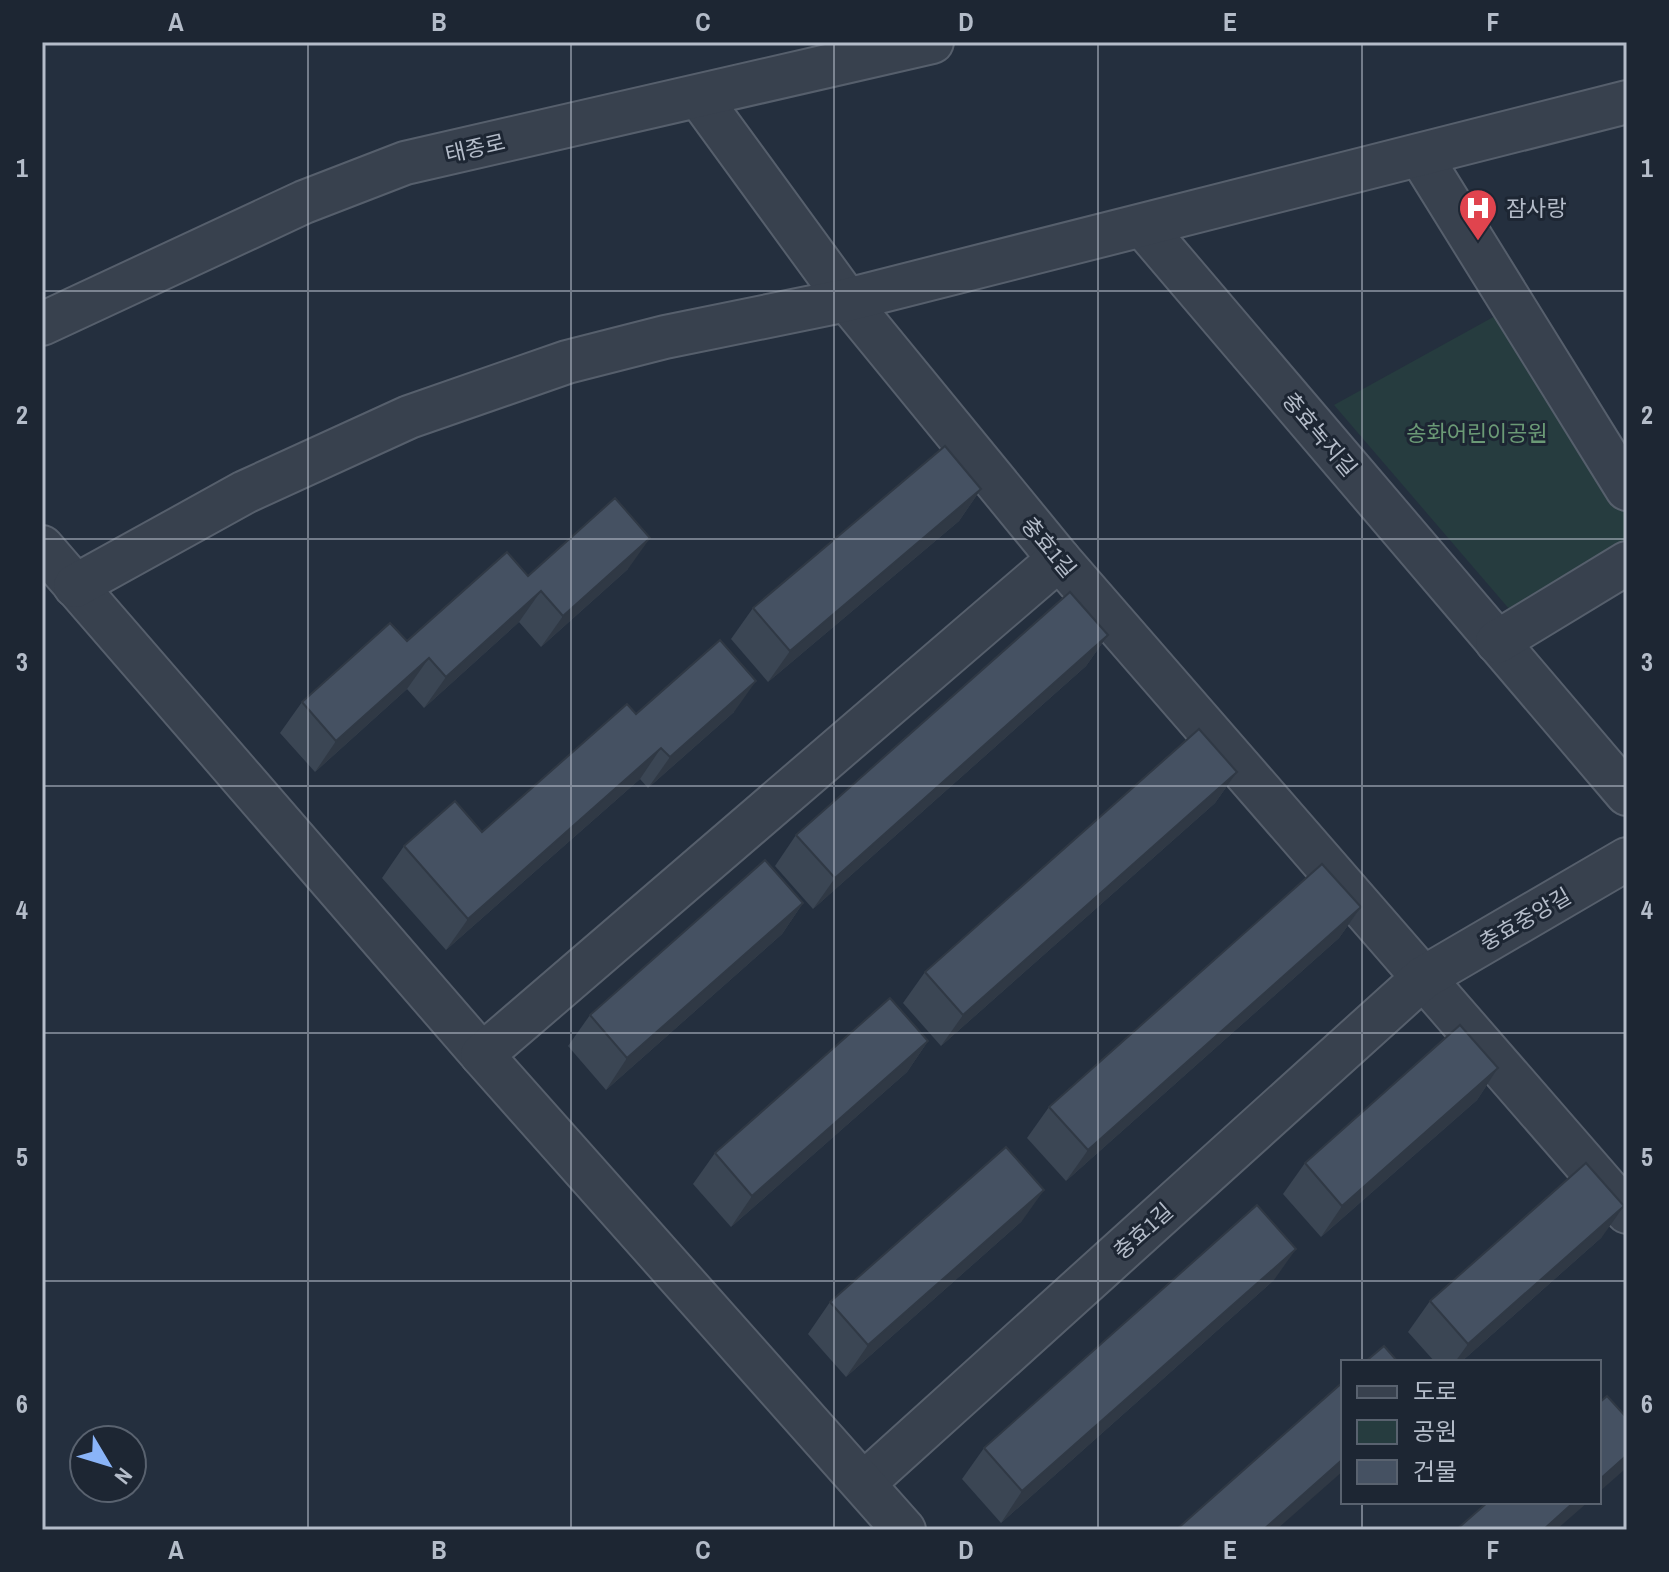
<svg xmlns="http://www.w3.org/2000/svg" width="1669" height="1572" font-family="'Archivo Narrow','Noto Sans KR',sans-serif">
<style>
.green{fill:#263c3f}
.lines{fill:none;stroke-linecap:round;stroke-linejoin:round}
.minor-casing{stroke:#565f6c;stroke-width:46}
.minor{stroke:#38414e;stroke-width:42}
.wall{fill:#3b4654}
.shaded-wall{fill:#303945}
.building{fill:#455162;stroke:#303945;stroke-width:2}
.grid{fill:none;stroke:#b4bcc9;stroke-width:2;stroke-opacity:0.55}
.labels{text-anchor:middle;stroke-width:6;stroke-linejoin:round;paint-order:stroke}
.street-label{font-size:22px;fill:#b4bcc9;stroke:#1d2633}
.poi-label{font-size:22px;fill:#b4bcc9;stroke:#1d2633;text-anchor:start}
.park-label{font-size:22px;fill:#6b9a76;stroke:#1d2633}
.neatline{fill:none;stroke:#b4bcc9;stroke-width:3}
.grid-label{font-size:26px;text-anchor:middle;font-weight:bold;fill:#b4bcc9}
</style>
<rect width="100%" height="100%" fill="#242f3e"/>
<path class="green" d="M1506 310 1627 503V551L1516 617 1334 405Z"/>
<g class="lines">
<defs>
<g id="minor">
<path d="M699 97 847 300 1059 559 1627 1212"/>
<path d="M1421 157 1627 489"/>
<path d="M1143 226 1627 794"/>
<path d="M42 324 304 202 405 163 932 42"/>
<path d="M42 547 482 1055"/>
<path d="M75 586 245 492 409 417 567 362 665 337 847 300 1627 102"/>
<path d="M1497 642 1627 563"/>
<path d="M864 1483 1423 978 1627 859"/>
<path d="M904 1530 482 1055 1059 559"/>
</g>
</defs>
<use href="#minor" class="minor-casing"/>
<use href="#minor" class="minor"/>
</g>
<g class="wall">
<path d="M981 489 959 521 768 682 731 639 753 608Z"/>
<path d="M628 569 541 647 519 622 424 708 407 689 315 772 280 733 302 702 407 641 528 576Z"/>
<path d="M1108 635 1086 666 813 909 775 866 796 835Z"/>
<path d="M734 712 648 788 640 779 446 950 382 878 404 846 482 832 636 714Z"/>
<path d="M1237 772 1215 803 941 1046 903 1003 925 972Z"/>
<path d="M803 903 782 934 606 1090 568 1046 590 1015Z"/>
<path d="M1361 907 1339 938 1066 1181 1027 1138 1049 1107Z"/>
<path d="M928 1041 907 1072 731 1227 693 1184 715 1153Z"/>
<path d="M1498 1068 1477 1100 1321 1237 1283 1194 1305 1163Z"/>
<path d="M1022 1221 846 1377 808 1334 830 1302Z"/>
<path d="M1602 1237 1461 1362H1435L1408 1332 1430 1301Z"/>
<path d="M1274 1280 1001 1523 962 1479 984 1448Z"/>
</g>
<g class="shaded-wall">
<path d="M981 489 959 521 768 682 790 651Z"/>
<path d="M650 538 628 569 541 647 563 616Z"/>
<path d="M541 591 519 622 424 708 446 677Z"/>
<path d="M1108 635 1086 666 813 909 835 878Z"/>
<path d="M429 658 407 689 315 772 336 741Z"/>
<path d="M756 681 734 712 648 788 670 757Z"/>
<path d="M661 748 640 779 446 950 468 919Z"/>
<path d="M1237 772 1215 803 941 1046 963 1015Z"/>
<path d="M803 903 782 934 606 1090 627 1058Z"/>
<path d="M1361 907 1339 938 1066 1181 1088 1150Z"/>
<path d="M928 1041 907 1072 731 1227 752 1196Z"/>
<path d="M1498 1068 1477 1100 1321 1237 1342 1206Z"/>
<path d="M1044 1190 1022 1221 846 1377 868 1345Z"/>
<path d="M1624 1206 1602 1237 1461 1362H1455L1468 1344Z"/>
<path d="M1296 1249 1274 1280 1001 1523 1022 1491Z"/>
<path d="M1627 1455V1465L1624 1470 1599 1492V1480Z"/>
<path d="M1343 1459V1471L1276 1530H1263Z"/>
<path d="M1574 1502H1588L1556 1530H1543Z"/>
</g>
<g class="building">
<path d="M945 446 981 489 790 651 753 608Z"/>
<path d="M615 498 650 538 563 616 541 591 446 677 429 658 336 741 302 702 390 623 407 641 507 552 528 576Z"/>
<path d="M1070 592 1108 635 835 878 796 835Z"/>
<path d="M720 640 756 681 670 757 661 748 468 919 404 846 455 801 482 832 627 704 636 714Z"/>
<path d="M1199 729 1237 772 963 1015 925 972Z"/>
<path d="M765 860 803 903 627 1058 590 1015Z"/>
<path d="M1322 864 1361 907 1088 1150 1049 1107Z"/>
<path d="M890 998 928 1041 752 1196 715 1153Z"/>
<path d="M1460 1025 1498 1068 1342 1206 1305 1163Z"/>
<path d="M1006 1147 1044 1190 868 1345 830 1302Z"/>
<path d="M1586 1163 1624 1206 1468 1344 1430 1301Z"/>
<path d="M1257 1205 1296 1249 1022 1491 984 1448Z"/>
<path d="M1384 1346 1398 1362H1365Z"/>
<path d="M1343 1382V1459L1263 1530H1176Z"/>
<path d="M1607 1396 1627 1418V1455L1599 1480V1403Z"/>
<path d="M1488 1502H1574L1543 1530H1456Z"/>
</g>
<path class="grid" d="M308 42V1530M571 42V1530M834 42V1530M1098 42V1530M1362 42V1362M42 291H1627M42 539H1627M42 786H1627M42 1033H1627M42 1281H1627M1362 1502V1530"/>
<defs>
<symbol id="hospital-pin" viewBox="-11 -11 22 30"><path d="M0 17L-7.5 6A9.5 9.5 0 1 1 7.5 6Z" fill="#e0444e" stroke="#1d2633"/><path d="M-5-5h3v3.5h4V-5h3V5h-3V1.5h-4V5h-3Z" fill="#fff"/></symbol>
</defs>
<g fill-rule="evenodd">
<use href="#hospital-pin" x="1456" y="186" width="44" height="60"/>
</g>
<g class="labels">
<g class="street-label">
<text transform="translate(475 148) rotate(-13)" y="8">태종로</text>
<text transform="translate(1320 434) rotate(50)" y="8">충효녹지길</text>
<text transform="translate(1049 547) rotate(50)" y="8">충효1길</text>
<text transform="translate(1525 919) rotate(-30)" y="8">충효중앙길</text>
<text transform="translate(1143 1231) rotate(-42)" y="8">충효1길</text>
</g>
<g class="poi-label">
<text x="1506" y="216">잠사랑</text>
</g>
<g class="park-label">
<text x="1477" y="441">송화어린이공원</text>
</g>
</g>
<rect width="1669" height="1572" fill="none" stroke="#1d2633" stroke-width="88"/>
<rect x="1341" y="1360" width="260" height="144" fill="#1d2633" stroke="#59626f" stroke-width="2"/>
<rect x="1357" y="1386" width="40" height="12" fill="#38414e" stroke="#59626f" stroke-width="2"/>
<text x="1413" y="1400" font-size="24" fill="#b4bcc9">도로</text>
<rect x="1357" y="1420" width="40" height="24" fill="#263c3f" stroke="#59626f" stroke-width="2"/>
<text x="1413" y="1440" font-size="24" fill="#b4bcc9">공원</text>
<rect x="1357" y="1460" width="40" height="24" fill="#455162" stroke="#59626f" stroke-width="2"/>
<text x="1413" y="1480" font-size="24" fill="#b4bcc9">건물</text>
<g transform="translate(108 1464) rotate(128)"><circle r="38" fill="#1d2633" stroke="#59626f" stroke-width="2"/>
<path d="M0-6L14 30L0 20L-14 30Z" fill="#8ab4f8"/>
<text y="-12" font-size="22" font-weight="bold" text-anchor="middle" fill="#b4bcc9">N</text>
</g>
<rect x="44" y="44" width="1581" height="1484" class="neatline"/>
<g class="grid-label">
<text x="176" y="31">A</text>
<text x="439" y="31">B</text>
<text x="703" y="31">C</text>
<text x="966" y="31">D</text>
<text x="1230" y="31">E</text>
<text x="1493" y="31">F</text>
<text x="22" y="177">1</text>
<text x="1647" y="177">1</text>
<text x="22" y="424">2</text>
<text x="1647" y="424">2</text>
<text x="22" y="671">3</text>
<text x="1647" y="671">3</text>
<text x="22" y="919">4</text>
<text x="1647" y="919">4</text>
<text x="22" y="1166">5</text>
<text x="1647" y="1166">5</text>
<text x="22" y="1413">6</text>
<text x="1647" y="1413">6</text>
<text x="176" y="1559">A</text>
<text x="439" y="1559">B</text>
<text x="703" y="1559">C</text>
<text x="966" y="1559">D</text>
<text x="1230" y="1559">E</text>
<text x="1493" y="1559">F</text>
</g>
</svg>
